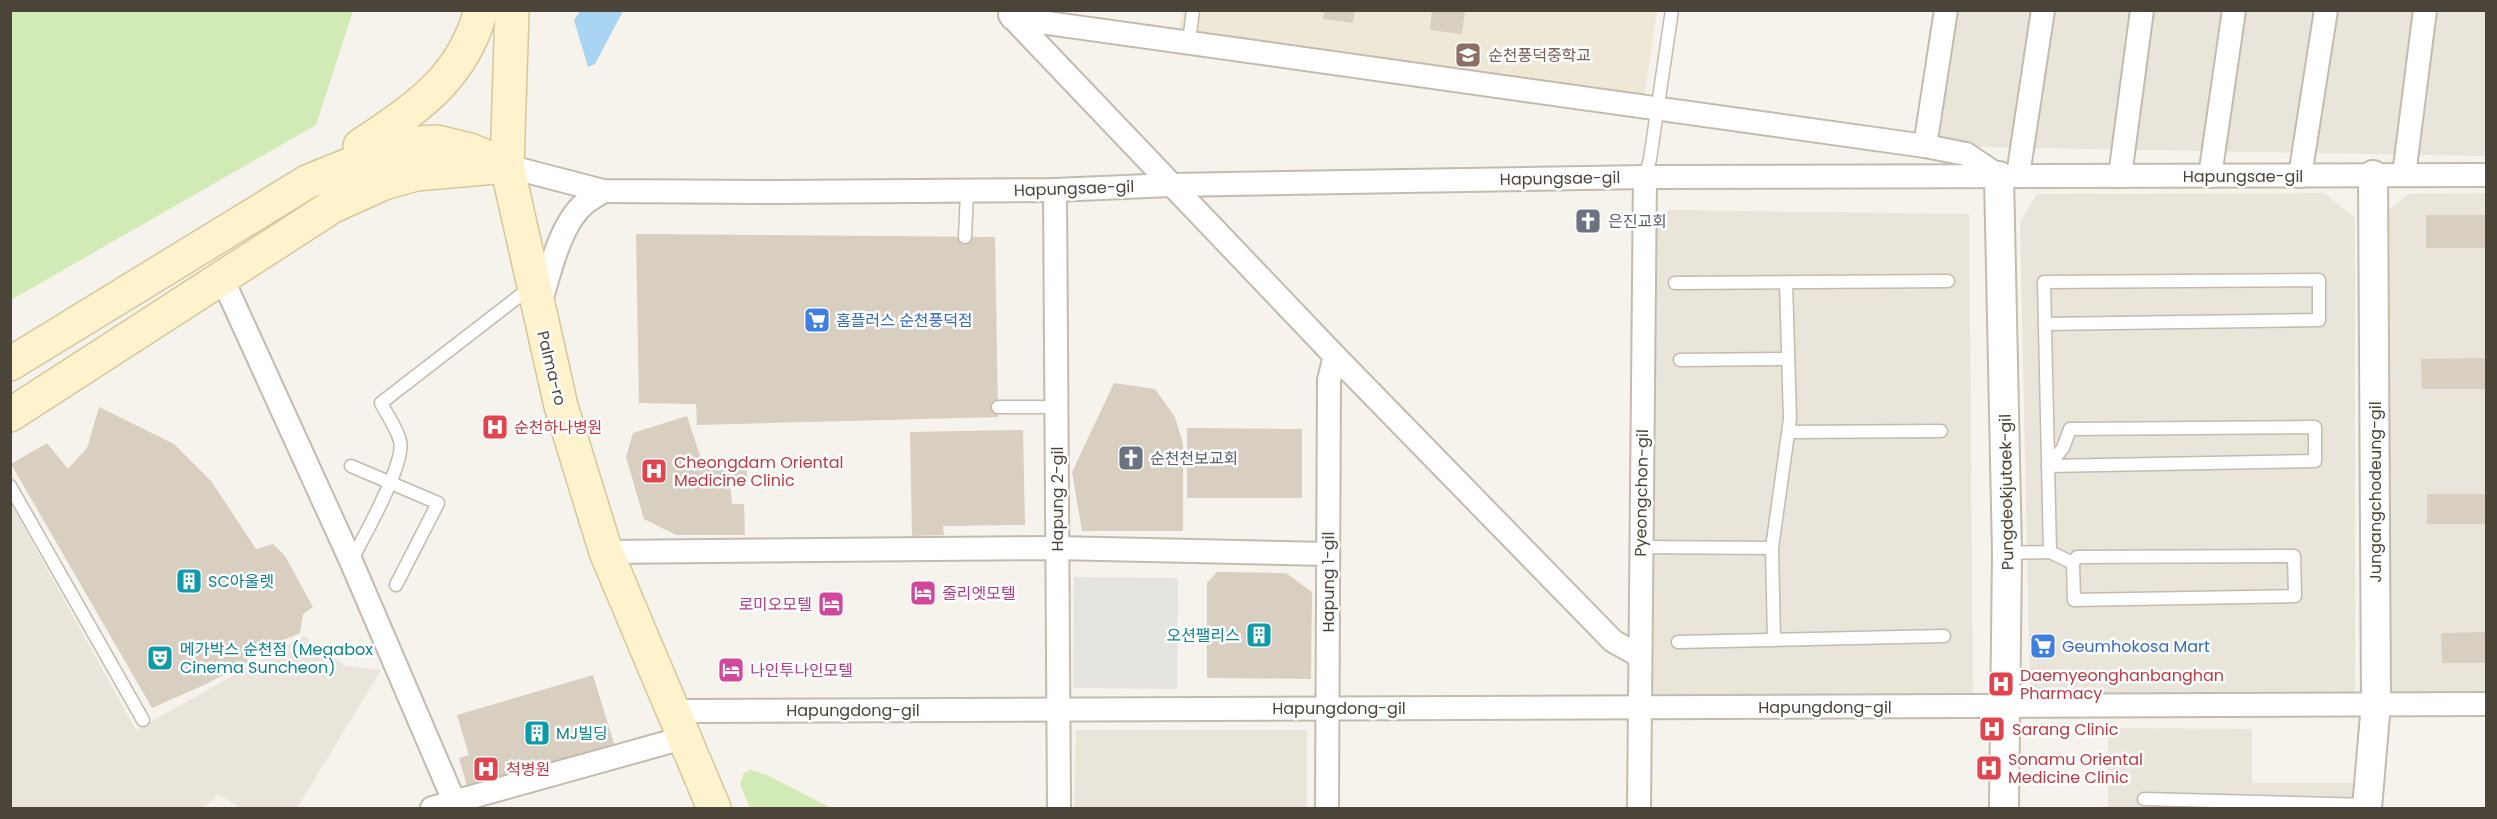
<svg xmlns="http://www.w3.org/2000/svg" width="2497" height="819" font-family="Poppins,'Noto Sans KR',sans-serif">
<style>
.residential{fill:#eae5da}
.education{fill:#efe8d6}
.green{fill:#d2eab5}
.parking{fill:#e5e3e0}
.water{fill:#a9d4f2}
.building{fill:#d8cfc1}
.lines{fill:none;stroke-linecap:round;stroke-linejoin:round}
.service-casing{stroke:#c2bbae;stroke-width:15}
.minor-casing{stroke:#c2bbae;stroke-width:26}
.tertiary-casing{stroke:#c2bbae;stroke-width:32}
.secondary-casing{stroke:#d6c79b;stroke-width:36}
.service{stroke:#fff;stroke-width:12}
.minor{stroke:#fff;stroke-width:22}
.tertiary{stroke:#fff;stroke-width:28}
.secondary{stroke:#fff3cd;stroke-width:33}
.labels{text-anchor:middle;stroke-width:5;stroke-linejoin:round;paint-order:stroke}
.education-label{font-size:16px;fill:#785e54;stroke:#fff;text-anchor:start}
.street-label{font-size:16px;fill:#4b4439;stroke:#fff}
.worship-label{font-size:16px;fill:#5b616d;stroke:#fff;text-anchor:start}
.shop-label{font-size:16px;fill:#366cbe;stroke:#fff;text-anchor:start}
.health-label{font-size:16px;fill:#be3a42;stroke:#fff;text-anchor:start}
.culture-label{font-size:16px;fill:#0d838f;stroke:#fff;text-anchor:start}
.hotel-label{font-size:16px;fill:#b23c85;stroke:#fff;text-anchor:start}
</style>
<rect width="100%" height="100%" fill="#f6f3ec"/>
<g class="residential">
<path d="M1946 11H2486V156L1925 146Z"/>
<path d="M2324 193 2355 218V694L2030 697 2020 223 2037 194Z"/>
<path d="M2486 193V696H2391L2383 214 2409 194Z"/>
<path d="M1669 210 1969 214 1973 698 1648 697 1654 220Z"/>
<path d="M10 502 136 730 304 636 345 666 381 670 297 808H240L218 794 204 808H11Z"/>
<path d="M2108 728 2252 729V783H2353V808H2108Z"/>
<path d="M1076 730H1307V808H1074Z"/>
</g>
<path class="education" d="M1182 11H1657L1643 106 1178 39Z"/>
<g class="green">
<path d="M11 10H353V11L316 125 11 300Z"/>
<path d="M751 770 767 775 831 808H750L740 784 744 773Z"/>
</g>
<path class="parking" d="M1074 577 1178 578 1177 689 1073 688Z"/>
<path class="water" d="M580 11H623L595 64 588 67 574 20Z"/>
<g class="building">
<path d="M1324 10H1355L1353 23 1323 19Z"/>
<path d="M1432 10H1465L1462 34 1430 30Z"/>
<rect x="2426" y="215" width="60" height="33"/>
<path d="M636 234 995 237 998 417 697 425 696 404 639 403Z"/>
<path d="M2486 358V389H2422L2421 359Z"/>
<path d="M1114 383 1155 389 1175 417 1183 444V531H1082L1072 472Z"/>
<path d="M99 407 174 444 211 481 256 549 273 544 285 556 313 607 303 614 300 633 247 656 248 662 204 685 152 708 11 464 47 443 68 469 87 448Z"/>
<path d="M687 416 704 468H747V483L730 482 732 504H744L745 535H676L644 519 626 457 633 433Z"/>
<path d="M1187 428 1302 429V498H1187Z"/>
<path d="M1023 430 1025 525 943 526 944 535 912 536 910 432Z"/>
<rect x="2427" y="494" width="59" height="30"/>
<path d="M1217 572 1286 573 1312 592 1311 679 1207 678V583Z"/>
<path d="M2486 632V663H2442L2441 633Z"/>
<path d="M593 675 616 750 469 794 459 758 469 755 457 715Z"/>
</g>
<g class="lines">
<defs>
<g id="service">
<path d="M1189 41 1193 10"/>
<path d="M1645 177 1650 159 1672 10"/>
<path d="M965 237 967 191"/>
<path d="M1675 283 1948 281"/>
<path d="M1680 360 1788 359"/>
<path d="M998 407H1057"/>
<path d="M2315 427V461L2048 466 2063 448 2070 429Z"/>
<path d="M1789 432 1941 431"/>
<path d="M351 466 438 503 396 585"/>
<path d="M10 486 143 720"/>
<path d="M1640 547 1772 548"/>
<path d="M2050 552 2073 563 2074 600 2295 596 2294 556 2077 557 2073 563"/>
<path d="M2007 553 2050 552 2044 282 2319 280V320L2045 324"/>
<path d="M351 561C363 538 406 463 400 441 397 428 387 415 381 403L531 287"/>
<path d="M1774 640 1772 548 1790 419 1786 282"/>
<path d="M1678 642 1944 636"/>
<path d="M2144 799 2367 805"/>
</g>
<g id="minor">
<path d="M1010 15 1335 356 1613 641 1638 655"/>
<path d="M1012 18 1925 146 1966 154 1999 176"/>
<path d="M1925 146 1946 10"/>
<path d="M507 166 603 191 777 192 1055 190 1171 185 1645 177 2486 175"/>
<path d="M2018 175 2043 10"/>
<path d="M2404 175 2425 10"/>
<path d="M2120 176 2142 10"/>
<path d="M2210 176 2234 10"/>
<path d="M2300 176 2326 10"/>
<path d="M1055 190 1059 808"/>
<path d="M222 278 351 561 457 808"/>
<path d="M540 304C549 275 560 224 584 204 589 199 597 196 603 191"/>
<path d="M606 552 1057 548 1327 554"/>
<path d="M672 711 2486 704"/>
<path d="M432 808 683 738"/>
<path d="M1327 808 1329 380 1335 356"/>
<path d="M1639 808 1645 177"/>
</g>
<g id="tertiary">
<path d="M1999 176 2007 553 2004 808"/>
<path d="M2367 808 2376 703 2373 175"/>
</g>
<g id="secondary">
<path d="M512 10 507 166 561 406 606 552 714 808"/>
<path d="M360 146C416 108 462 80 481 10"/>
<path d="M10 364 307 182 400 144 437 142 470 150 500 163"/>
<path d="M10 415 333 206 384 183 416 174 507 166"/>
</g>
</defs>
<use href="#service" class="service-casing"/>
<use href="#minor" class="minor-casing"/>
<use href="#tertiary" class="tertiary-casing"/>
<use href="#secondary" class="secondary-casing"/>
<use href="#service" class="service"/>
<use href="#minor" class="minor"/>
<use href="#tertiary" class="tertiary"/>
<use href="#secondary" class="secondary"/>
</g>
<defs>
<symbol id="school-square" viewBox="-11 -11 22 22"><rect x="-9" y="-9" width="18" height="18" rx="4" fill="#8d6e63" stroke="#fff"/><path d="M0-5L7-2L0 1L-7-2ZM-4 1L0 2.5L4 1V4Q0 6-4 4Z" fill="#fff"/></symbol>
<symbol id="church-square" viewBox="-11 -11 22 22"><rect x="-9" y="-9" width="18" height="18" rx="4" fill="#6b7280" stroke="#fff"/><path d="M-1.2-6h2.4v3.5h3.3v2.4h-3.3V6h-2.4V-.1h-3.3v-2.4h3.3Z" fill="#fff"/></symbol>
<symbol id="supermarket-square" viewBox="-11 -11 22 22"><rect x="-9" y="-9" width="18" height="18" rx="4" fill="#3f7fe0" stroke="#fff"/><path d="M-6-5.5h2.5l.6 2H6L4.5 2H-2.5L-4.4-4H-6ZM-1.5 3.2a1.3 1.3 0 1 0 .1 0ZM3 3.2a1.3 1.3 0 1 0 .1 0Z" fill="#fff"/></symbol>
<symbol id="hospital-square" viewBox="-11 -11 22 22"><rect x="-9" y="-9" width="18" height="18" rx="4" fill="#e0444e" stroke="#fff"/><path d="M-5-5h3v3.5h4V-5h3V5h-3V1.5h-4V5h-3Z" fill="#fff"/></symbol>
<symbol id="building-square" viewBox="-11 -11 22 22"><rect x="-9" y="-9" width="18" height="18" rx="4" fill="#0f9aa8" stroke="#fff"/><path d="M-4-6H4V6H1V3H-1V6H-4ZM-2.5-4.3h1.7v1.8h-1.7ZM.8-4.3h1.7v1.8H.8ZM-2.5-1h1.7V.8h-1.7ZM.8-1h1.7V.8H.8Z" fill="#fff"/></symbol>
<symbol id="hotel-square" viewBox="-11 -11 22 22"><rect x="-9" y="-9" width="18" height="18" rx="4" fill="#d1479c" stroke="#fff"/><path d="M-6-4.5h1.5V1H6V5H4.5V3h-9V5H-6ZM-4 0a1.8 1.8 0 1 1 3.6 0ZM.5 0V-2.5h3Q6-2.5 6 0Z" fill="#fff"/></symbol>
<symbol id="theatre-square" viewBox="-11 -11 22 22"><rect x="-9" y="-9" width="18" height="18" rx="4" fill="#0f9aa8" stroke="#fff"/><path d="M-5-5.5Q0-4 5-5.5V0Q5 5 0 6Q-5 5-5 0ZM-3.3-2.5H-1v1.5H-3.3ZM1-2.5H3.3v1.5H1ZM-2.8 1Q0 5.5 2.8 1Z" fill="#fff"/></symbol>
</defs>
<g fill-rule="evenodd">
<use href="#school-square" x="1453" y="40" width="30" height="30"/>
<use href="#church-square" x="1573" y="206" width="30" height="30"/>
<use href="#supermarket-square" x="802" y="305" width="30" height="30"/>
<use href="#hospital-square" x="480" y="412" width="30" height="30"/>
<use href="#church-square" x="1116" y="443" width="30" height="30"/>
<use href="#hospital-square" x="639" y="456" width="30" height="30"/>
<use href="#building-square" x="174" y="566" width="30" height="30"/>
<use href="#hotel-square" x="908" y="578" width="30" height="30"/>
<use href="#hotel-square" x="816" y="589" width="30" height="30"/>
<use href="#building-square" x="1244" y="620" width="30" height="30"/>
<use href="#supermarket-square" x="2028" y="631" width="30" height="30"/>
<use href="#theatre-square" x="145" y="643" width="30" height="30"/>
<use href="#hotel-square" x="716" y="655" width="30" height="30"/>
<use href="#hospital-square" x="1986" y="669" width="30" height="30"/>
<use href="#hospital-square" x="1977" y="714" width="30" height="30"/>
<use href="#building-square" x="522" y="718" width="30" height="30"/>
<use href="#hospital-square" x="1974" y="753" width="30" height="30"/>
<use href="#hospital-square" x="471" y="754" width="30" height="30"/>
</g>
<g class="labels">
<g class="education-label">
<text x="1488" y="61">순천풍덕중학교</text>
</g>
<g class="street-label">
<text x="2243" y="182">Hapungsae-gil</text>
<text transform="translate(1560 178) rotate(-1)" y="6">Hapungsae-gil</text>
<text transform="translate(1074 188) rotate(-2)" y="6">Hapungsae-gil</text>
<text transform="translate(552 368) rotate(76)" y="6">Palma-ro</text>
<text transform="translate(2006 492) rotate(-91)" y="6">Pungdeokjutaek-gil</text>
<text transform="translate(2375 492) rotate(-90)" y="6">Jungangchodeung-gil</text>
<text transform="translate(1641 493) rotate(-89)" y="6">Pyeongchon-gil</text>
<text transform="translate(1057 499) rotate(-90)" y="6">Hapung 2-gil</text>
<text transform="translate(1328 582) rotate(-90)" y="6">Hapung 1-gil</text>
<text x="1825" y="713">Hapungdong-gil</text>
<text x="1339" y="714">Hapungdong-gil</text>
<text x="853" y="716">Hapungdong-gil</text>
</g>
<g class="worship-label">
<text x="1608" y="227">은진교회</text>
<text x="1150" y="464">순천천보교회</text>
</g>
<g class="shop-label">
<text x="836" y="326">홈플러스 순천풍덕점</text>
<text x="2062" y="652">Geumhokosa Mart</text>
</g>
<g class="health-label">
<text x="514" y="433">순천하나병원</text>
<text x="674" y="468">Cheongdam Oriental<tspan x="674" dy="18">Medicine Clinic</tspan></text>
<text x="2020" y="681">Daemyeonghanbanghan<tspan x="2020" dy="18">Pharmacy</tspan></text>
<text x="2012" y="735">Sarang Clinic</text>
<text x="2008" y="765">Sonamu Oriental<tspan x="2008" dy="18">Medicine Clinic</tspan></text>
<text x="506" y="775">척병원</text>
</g>
<g class="culture-label">
<text x="208" y="587">SC아울렛</text>
<text x="1240" y="641" text-anchor="end">오션팰리스</text>
<text x="180" y="655">메가박스 순천점 (Megabox<tspan x="180" dy="18">Cinema Suncheon)</tspan></text>
<text x="556" y="739">MJ빌딩</text>
</g>
<g class="hotel-label">
<text x="942" y="599">줄리엣모텔</text>
<text x="812" y="610" text-anchor="end">로미오모텔</text>
<text x="750" y="676">나인투나인모텔</text>
</g>
</g>
<rect width="2497" height="819" fill="none" stroke="#4b4439" stroke-width="24"/>
</svg>
